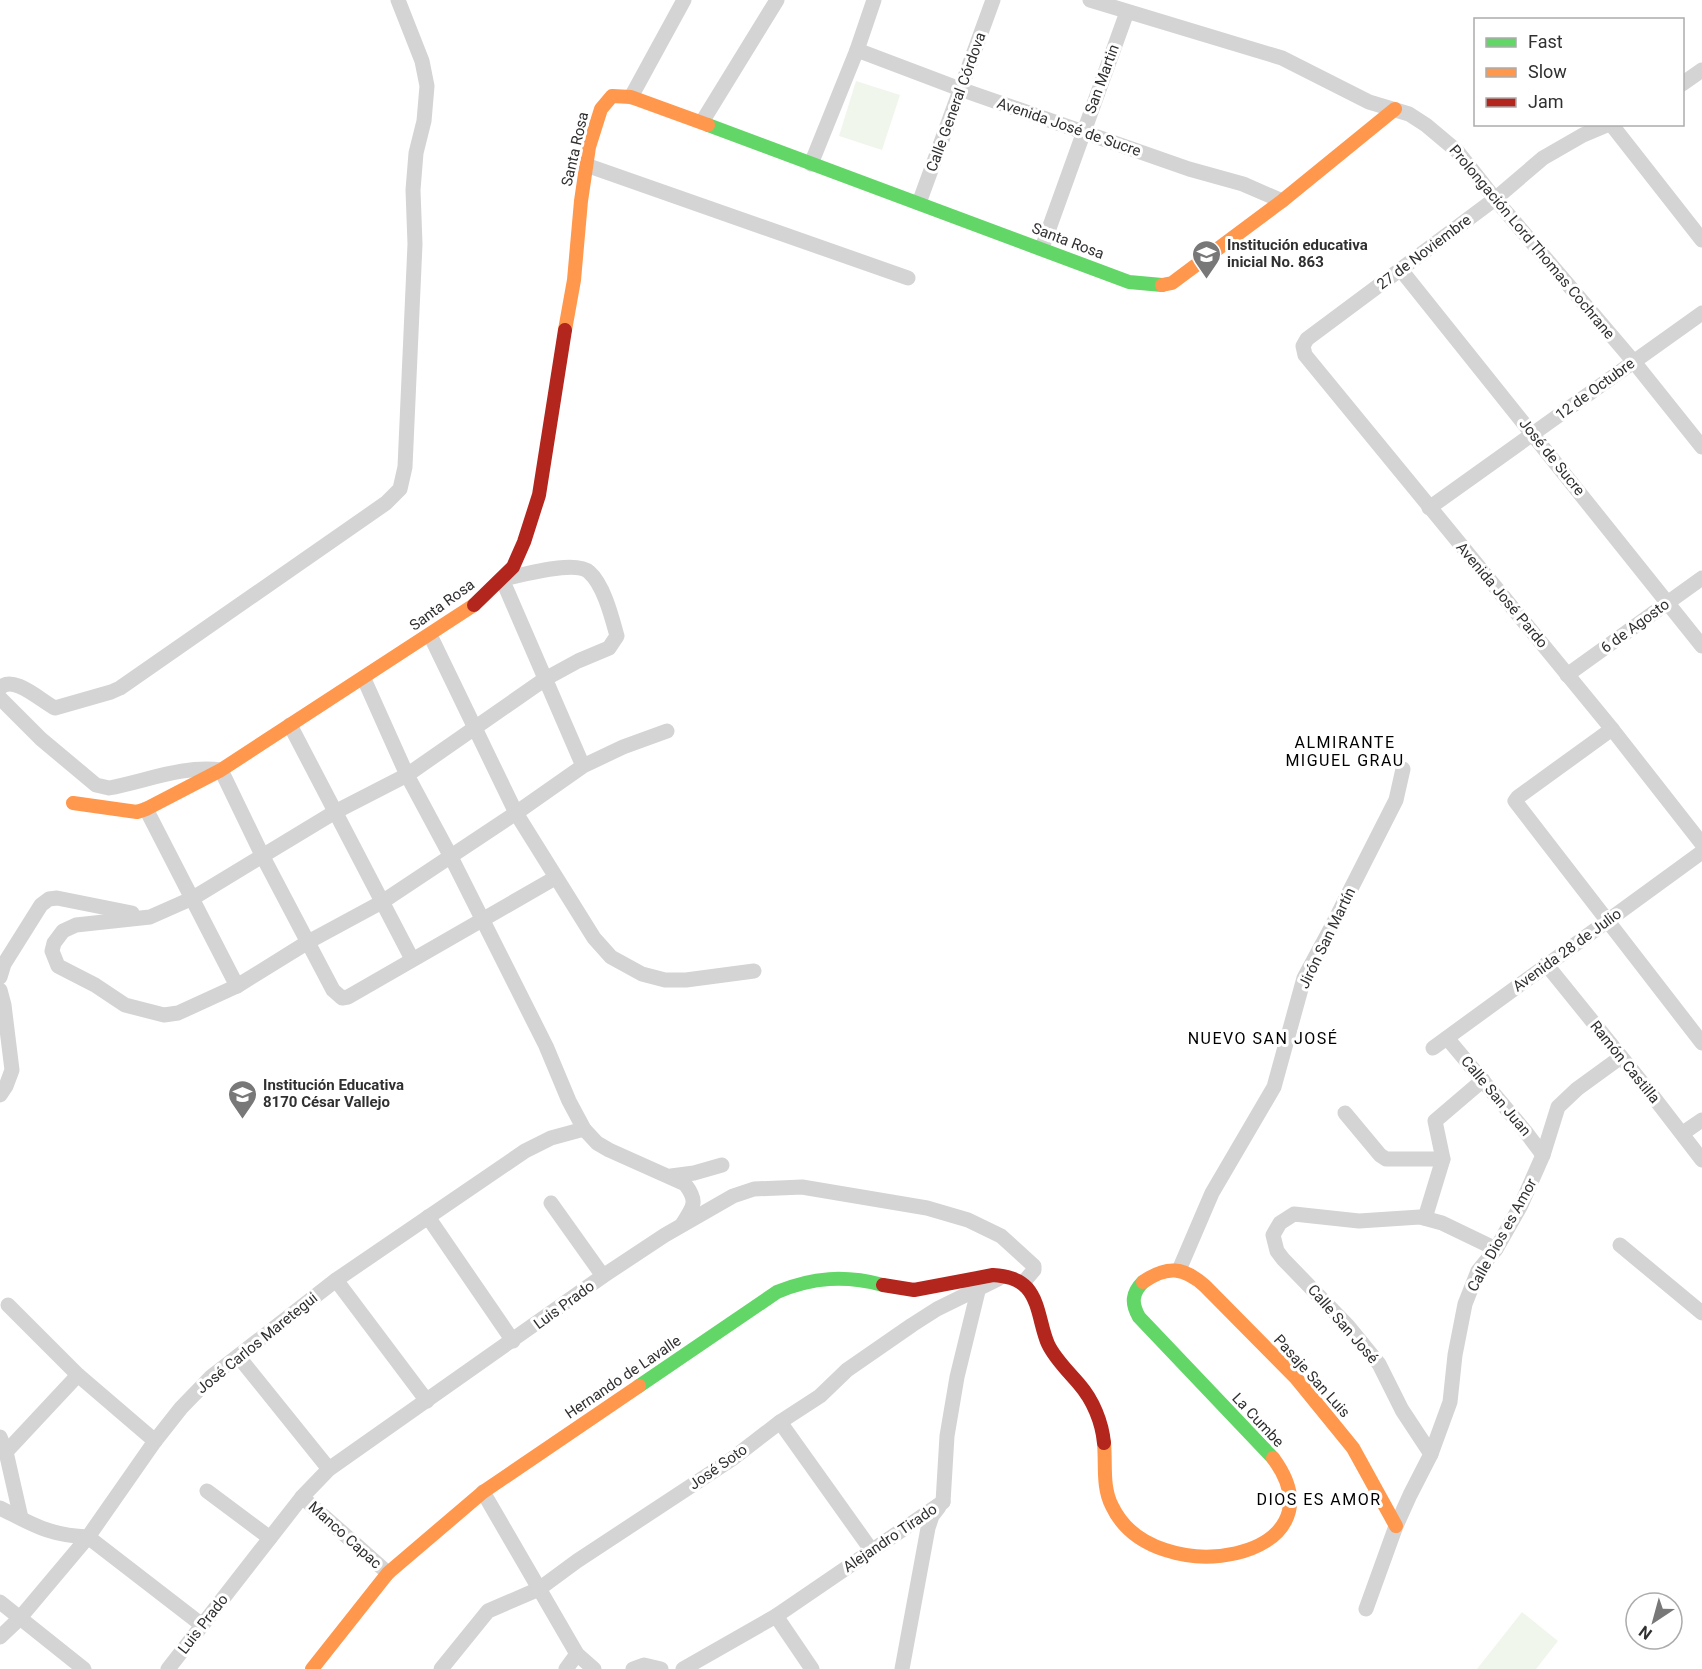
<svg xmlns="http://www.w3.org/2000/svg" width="1702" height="1669" font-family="Roboto,sans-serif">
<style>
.grass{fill:#f0f6ec}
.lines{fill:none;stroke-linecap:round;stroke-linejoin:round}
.street{stroke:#d4d4d4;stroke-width:15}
.fast{stroke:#63d668;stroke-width:14}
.slow{stroke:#ff974d;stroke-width:14}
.jam{stroke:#b3261e;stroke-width:14}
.labels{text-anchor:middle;stroke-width:6;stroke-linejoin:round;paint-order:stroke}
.street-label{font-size:15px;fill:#303030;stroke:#fff}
.poi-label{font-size:15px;font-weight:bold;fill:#303030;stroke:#fff;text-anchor:start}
.neighbourhood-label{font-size:16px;letter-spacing:1.5px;fill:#000;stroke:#fff}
</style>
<rect width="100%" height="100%" fill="#fff"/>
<g class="grass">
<path d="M856 81 900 95 882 150 839 136Z"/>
<path d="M1522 1612 1558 1641 1536 1669H1477Z"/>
</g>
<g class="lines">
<g class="street">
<path d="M1090 0 1282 58 1369 102 1409 114 1426 125 1457 151 1495 199 1634 362 1702 447"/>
<path d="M857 50 960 89 1189 169 1243 184 1282 201"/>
<path d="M1682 84 1702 70"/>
<path d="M631 97 684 0"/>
<path d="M702 122 777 0"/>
<path d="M1609 124 1583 135 1543 158 1495 199 1307 339 1303 346 1305 355 1612 729 1702 844"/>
<path d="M1611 124 1702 240"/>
<path d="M811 164 857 50 874 0"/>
<path d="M586 165 908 278"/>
<path d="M919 203 993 0"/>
<path d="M1042 248 1127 12"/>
<path d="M1401 270 1702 646"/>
<path d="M1429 508 1702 313"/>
<path d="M430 635 516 813 594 938 611 957 642 974 665 980H686L754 971"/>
<path d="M1567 675 1702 578"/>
<path d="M364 679 407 775 450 855 546 1046 569 1101 584 1129 597 1143 609 1150 685 1184C698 1201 694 1206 683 1223"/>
<path d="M0 688C13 674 41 701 55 708L111 692 120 688 386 503 400 489 405 467 415 244 413 190 416 153 424 121 427 86 422 61 398 0"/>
<path d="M0 698 41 739 96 785 109 788C146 781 184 765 221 770L263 857 333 990 342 998 348 997 555 878"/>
<path d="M290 725 412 959"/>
<path d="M1612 729 1518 797 1515 801 1702 1043"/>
<path d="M583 766 502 579C520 576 575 559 589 572 604 585 612 618 617 636L609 648 578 661 545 679 407 775 335 812 193 898 150 917 76 925 63 931 54 943 52 951 58 966 95 985 125 1005 164 1015 178 1013 237 986 308 942 382 902 516 813 583 766 623 747 667 731"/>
<path d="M146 809 237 986"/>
<path d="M1546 964 1652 1095 1702 1160"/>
<path d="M0 977 4 964 41 905 49 899 57 898 132 913"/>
<path d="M0 990 4 1005 12 1070 6 1086 0 1095"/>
<path d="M1447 1038 1525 1131 1543 1155"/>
<path d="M1433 1048 1702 852"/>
<path d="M1345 1113 1380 1155 1386 1159H1443"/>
<path d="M1683 1133 1702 1120"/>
<path d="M671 1176 694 1173 722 1165"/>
<path d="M551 1203 603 1276"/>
<path d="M428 1217 513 1341"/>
<path d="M1425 1218 1443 1159 1435 1121 1483 1080"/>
<path d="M1620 1245 1702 1313"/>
<path d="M1179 1270 1212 1193 1274 1087 1304 978 1332 926 1396 800 1403 769"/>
<path d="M336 1280 427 1401"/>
<path d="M8 1305 78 1375 155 1441"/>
<path d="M238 1356 329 1469"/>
<path d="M780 1422 872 1551"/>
<path d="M0 1437 6 1452 21 1518"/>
<path d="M6 1452 78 1375"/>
<path d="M1431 1454 1402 1410 1379 1364 1348 1326 1283 1259 1277 1251 1273 1235 1280 1223 1294 1214 1359 1221 1420 1217 1442 1223 1496 1249"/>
<path d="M207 1491 270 1538"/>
<path d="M483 1492 577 1654 594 1669"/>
<path d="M302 1497 388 1573"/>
<path d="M943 1502 947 1436 957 1377 979 1287"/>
<path d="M0 1508C34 1525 48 1535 88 1537L202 1625"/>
<path d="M0 1602 84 1669"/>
<path d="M1366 1609 1396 1526 1410 1495 1431 1454 1450 1402 1455 1355 1465 1304 1478 1271 1496 1249 1521 1205 1543 1155 1558 1107 1577 1089 1621 1057"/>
<path d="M776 1616 812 1669"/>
<path d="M0 1637 19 1619 88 1537 155 1441 181 1408 211 1377 336 1280 525 1151 551 1138 584 1129"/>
<path d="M168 1669 302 1497 329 1469 603 1276 665 1235 733 1196 754 1189 802 1187 927 1208 968 1220 1001 1236 1034 1266V1270L1023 1283"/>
<path d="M441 1669 488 1611 539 1589 577 1561 732 1459 780 1422 820 1396 847 1370 912 1325 937 1309 998 1279"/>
<path d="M566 1669 577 1654"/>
<path d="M633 1669 644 1665 661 1669"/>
<path d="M683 1669 776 1616 943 1502"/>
<path d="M902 1669 928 1528 932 1516 939 1507"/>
</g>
<g class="fast">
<path d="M708 125 1129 282 1162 285"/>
<path d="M1143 1282C1132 1293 1131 1303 1139 1317L1273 1458"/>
<path d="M639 1386 777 1292C813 1277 845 1275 883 1285"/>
</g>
<g class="slow">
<path d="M1162 285 1172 283 1282 201 1395 109"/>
<path d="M565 330 574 280 581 201 589 147 601 109 612 96 631 97 708 125"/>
<path d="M73 803 137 812 146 809 221 770 474 605"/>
<path d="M1143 1282C1167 1265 1184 1267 1205 1286L1296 1378 1353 1448 1396 1526"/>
<path d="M1104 1443C1106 1464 1102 1487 1112 1506 1153 1594 1348 1560 1273 1458"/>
<path d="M312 1669 388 1573 483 1492 639 1386"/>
</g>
<g class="jam">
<path d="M474 605 513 567 524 542 539 495 565 330"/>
<path d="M883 1285 914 1290 993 1275C1005 1276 1018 1278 1027 1288 1040 1303 1040 1326 1048 1344 1055 1359 1068 1371 1079 1384 1093 1400 1102 1422 1104 1443"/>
</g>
</g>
<defs>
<symbol id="school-pin" viewBox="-11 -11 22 30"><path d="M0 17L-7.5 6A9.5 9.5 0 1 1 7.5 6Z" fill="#787878" stroke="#fff"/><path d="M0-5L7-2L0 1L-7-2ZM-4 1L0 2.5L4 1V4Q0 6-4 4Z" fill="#fff"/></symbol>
</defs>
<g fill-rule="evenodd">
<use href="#school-pin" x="1190" y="238" width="33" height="45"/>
<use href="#school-pin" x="226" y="1078" width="33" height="45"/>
</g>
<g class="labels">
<g class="street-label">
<text transform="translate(1102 79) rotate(-70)" y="5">San Martin</text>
<text transform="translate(956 102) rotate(-70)" y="5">Calle General Córdova</text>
<text transform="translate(1069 127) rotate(19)" y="5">Avenida José de Sucre</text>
<text transform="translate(575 149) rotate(-77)" y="5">Santa Rosa</text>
<text transform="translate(1068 241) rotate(21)" y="5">Santa Rosa</text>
<text transform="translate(1532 242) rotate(50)" y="5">Prolongación Lord Thomas Cochrane</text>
<text transform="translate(1424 252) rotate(-37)" y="5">27 de Noviembre</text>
<text transform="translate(1595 389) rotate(-36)" y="5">12 de Octubre</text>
<text transform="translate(1552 457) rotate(51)" y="5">José de Sucre</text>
<text transform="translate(1502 595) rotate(50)" y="5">Avenida José Pardo</text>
<text transform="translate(442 605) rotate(-36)" y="5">Santa Rosa</text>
<text transform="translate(1635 626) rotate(-36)" y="5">6 de Agosto</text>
<text transform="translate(1327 938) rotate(-64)" y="5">Jirón San Martín</text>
<text transform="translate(1567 950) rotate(-36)" y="5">Avenida 28 de Julio</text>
<text transform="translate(1625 1062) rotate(51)" y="5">Ramón Castilla</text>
<text transform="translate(1496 1096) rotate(50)" y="5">Calle San Juan</text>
<text transform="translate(1502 1235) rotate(-61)" y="5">Calle Dios es Amor</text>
<text transform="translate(564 1305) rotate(-36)" y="5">Luis Prado</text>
<text transform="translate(1343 1324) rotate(49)" y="5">Calle San José</text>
<text transform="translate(257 1343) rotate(-39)" y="5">José Carlos Maretegui</text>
<text transform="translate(1312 1376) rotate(48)" y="5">Pasaje San Luis</text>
<text transform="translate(623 1377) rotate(-34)" y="5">Hernando de Lavalle</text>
<text transform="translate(1258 1420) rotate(47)" y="5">La Cumbe</text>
<text transform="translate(718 1467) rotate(-35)" y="5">José Soto</text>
<text transform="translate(345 1535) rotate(42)" y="5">Manco Capac</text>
<text transform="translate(890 1538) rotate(-34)" y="5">Alejandro Tirado</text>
<text transform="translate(203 1624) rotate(-52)" y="5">Luis Prado</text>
</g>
<g class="poi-label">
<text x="1227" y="250">Institución educativa<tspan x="1227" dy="17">inicial No. 863</tspan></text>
<text x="263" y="1090">Institución Educativa<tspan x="263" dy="17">8170 César Vallejo</tspan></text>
</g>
<g class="neighbourhood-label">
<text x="1345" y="748">ALMIRANTE<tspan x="1345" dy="18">MIGUEL GRAU</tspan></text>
<text x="1263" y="1044">NUEVO SAN JOSÉ</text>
<text x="1319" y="1505">DIOS ES AMOR</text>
</g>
</g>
<rect x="1474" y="18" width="210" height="108" fill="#ffffff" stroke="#acacac" stroke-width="1.5"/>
<rect x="1486" y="38" width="30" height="9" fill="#63d668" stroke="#acacac" stroke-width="1.5"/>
<text x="1528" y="48" font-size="18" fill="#303030">Fast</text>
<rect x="1486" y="68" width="30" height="9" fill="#ff974d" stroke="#acacac" stroke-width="1.5"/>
<text x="1528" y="78" font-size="18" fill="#303030">Slow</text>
<rect x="1486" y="98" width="30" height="9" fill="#b3261e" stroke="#acacac" stroke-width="1.5"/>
<text x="1528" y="108" font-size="18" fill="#303030">Jam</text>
<g transform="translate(1654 1621) rotate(216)"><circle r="28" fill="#ffffff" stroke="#acacac" stroke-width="1.5"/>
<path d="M0-4.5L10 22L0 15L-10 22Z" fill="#787878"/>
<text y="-9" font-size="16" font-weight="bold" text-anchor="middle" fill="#303030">N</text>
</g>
</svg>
